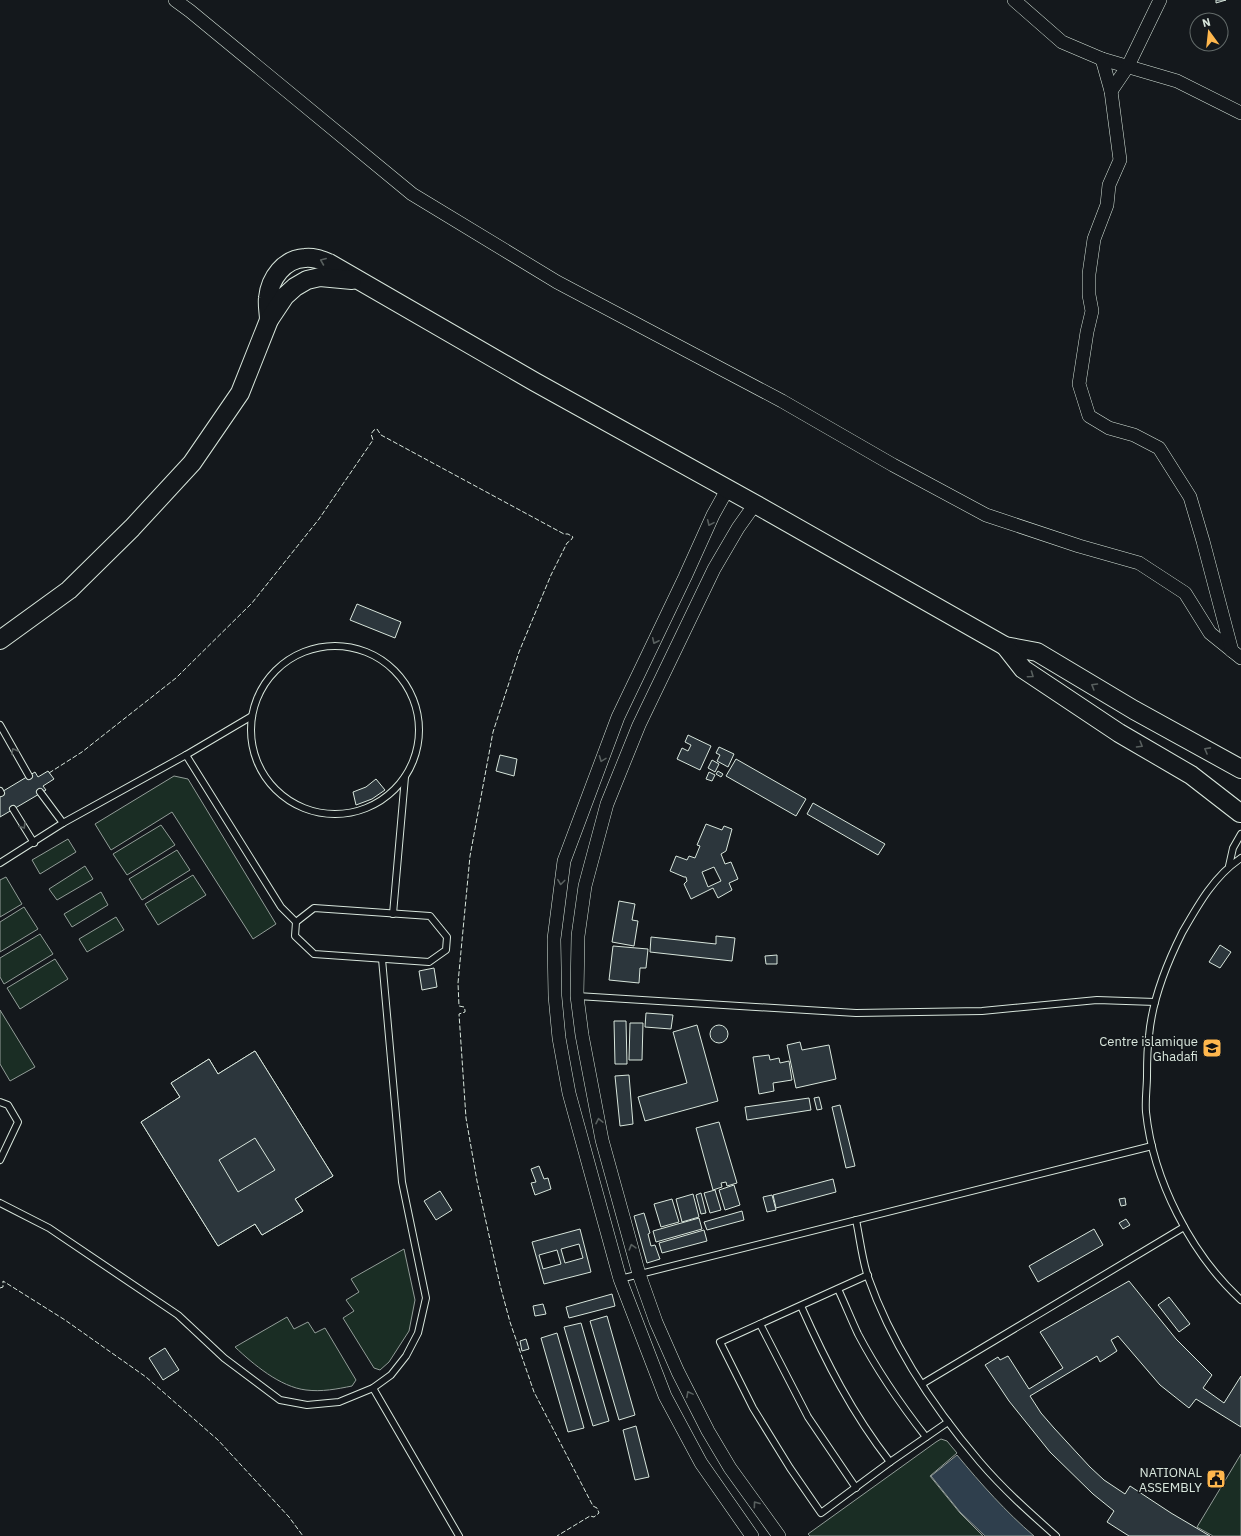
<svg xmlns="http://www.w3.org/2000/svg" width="1241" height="1536" font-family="'IBM Plex Sans',sans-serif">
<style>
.green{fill:#1a2d24;stroke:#939e99}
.water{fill:#2f3f4d;stroke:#939e99}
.building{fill:#2c363c;stroke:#d8e6dc;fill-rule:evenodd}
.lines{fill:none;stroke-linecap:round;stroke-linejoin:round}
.lane-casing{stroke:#d8e6dc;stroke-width:8}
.street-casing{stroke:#d8e6dc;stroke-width:14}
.secondary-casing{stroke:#d8e6dc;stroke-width:20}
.lane{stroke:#14181c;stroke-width:6}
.street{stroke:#14181c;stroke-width:13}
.secondary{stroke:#14181c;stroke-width:18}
.fence{stroke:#d8e6dc;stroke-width:1;stroke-dasharray:5 2;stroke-linecap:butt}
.oneway{stroke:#59605f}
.labels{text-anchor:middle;stroke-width:3;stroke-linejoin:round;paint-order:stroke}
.poi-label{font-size:13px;fill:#d8e6dc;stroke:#14181c;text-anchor:end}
</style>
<rect width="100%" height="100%" fill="#14181c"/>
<g class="green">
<path d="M174 776 188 779 276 924 253 939 172 812 111 850 95 824Z"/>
<path d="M161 825 175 845 127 875 113 854Z"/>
<path d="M68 839 76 852 40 874 32 860Z"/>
<path d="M177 850 190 870 142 900 129 879Z"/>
<path d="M85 866 93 879 57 900 49 889Z"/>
<path d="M193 875 206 895 158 925 145 904Z"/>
<path d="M6 877 22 904 0 917V880Z"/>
<path d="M101 892 108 905 72 927 64 914Z"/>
<path d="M24 907 38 929 0 952V922Z"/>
<path d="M116 917 124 930 87 952 79 939Z"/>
<path d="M40 934 53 954 4 984 0 977V958Z"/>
<path d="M55 959 68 979 20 1009 7 988Z"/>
<path d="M0 1010 35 1067 10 1081 0 1064Z"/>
<path d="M404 1249 415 1300 409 1331 389 1362 380 1370 374 1368 343 1318 354 1311 346 1300 359 1292 351 1279Z"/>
<path d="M287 1317 294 1329 308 1322 315 1333 325 1328 356 1380 352 1386C337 1389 322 1392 306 1390 280 1387 253 1364 235 1347Z"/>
<path d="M941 1439 947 1441 957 1453 930 1476 960 1513 983 1536H810L808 1534 936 1442Z"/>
<path d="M1241 1454V1536H1213L1197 1527Z"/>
</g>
<path class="water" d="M957 1455C981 1484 1006 1512 1034 1536H985L960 1512 931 1476Z"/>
<g class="building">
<path d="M1216 0H1226L1216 3Z"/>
<path d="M357 604 401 622 395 638 350 620Z"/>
<path d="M688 735 711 746 700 770 677 759 682 748 688 751 691 745 685 742Z"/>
<path d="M719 747 734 754 728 767 717 761 720 755 716 753Z"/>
<path d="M500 755 517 759 514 776 496 771Z"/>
<path d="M736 759 806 799 796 816 726 776Z"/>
<path d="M712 760 719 764 715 772 708 768Z"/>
<path d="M48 771 54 779 43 786 46 790 0 817V793L35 772 38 777Z"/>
<path d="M718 771 723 774 721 777 716 774Z"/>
<path d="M709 772 715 775 712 781 706 779Z"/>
<path d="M376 779 385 790 372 799 356 805 353 792 366 787Z"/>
<path d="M813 803 885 844 878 855 807 814Z"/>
<path d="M706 824 722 830 724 826 732 829 726 851 721 854 725 864 731 862 738 879 729 883 732 890 718 898 713 888 691 899 684 884 687 881 686 877H684L670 871 676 856 687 860 689 856 695 858 700 846 697 845ZM714 867 721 881 708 887 702 872Z"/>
<path d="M619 901 635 904 632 920 638 921 634 946 612 942Z"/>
<path d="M716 936 735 938 732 961 650 952 651 937 716 944Z"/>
<path d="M1220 945 1231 952 1220 968 1209 962Z"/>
<path d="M613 946 648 949 646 968H640L639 983 609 980Z"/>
<path d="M777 955V964H766L765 956Z"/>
<path d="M434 968 437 987 422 990 419 971Z"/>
<path d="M646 1013 673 1015 671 1029 645 1027Z"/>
<path d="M614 1021H626L627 1064H615Z"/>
<path d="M630 1023H643L642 1060H629Z"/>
<path d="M697 1025 718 1101 645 1121 638 1097 687 1083 673 1032Z"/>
<circle cx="719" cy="1034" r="9"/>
<path d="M800 1042 802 1050 829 1045 836 1079 796 1088 787 1045Z"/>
<path d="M255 1051 333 1176 295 1199 303 1211 262 1235 255 1224 218 1246 141 1122 180 1097 171 1083 209 1059 218 1074ZM210 1090 218 1091 231 1098 235 1105 238 1120 232 1134 219 1143 212 1144 204 1143 191 1135 186 1129 184 1122 185 1107 190 1100 202 1091Z"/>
<path d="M255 1051 333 1176 295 1199 303 1211 262 1235 255 1224 218 1246 141 1122 180 1097 171 1083 209 1059 218 1074ZM255 1138 275 1170 238 1192 219 1160Z"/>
<path d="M769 1055 770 1060 779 1058 780 1063 789 1061 792 1080 773 1083 774 1091 759 1094 753 1057Z"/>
<path d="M629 1075 633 1124 620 1126 615 1076Z"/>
<path d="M819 1097 822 1109 817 1110 814 1098Z"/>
<path d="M809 1098 811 1110 747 1120 745 1107Z"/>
<path d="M840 1105 855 1166 846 1168 832 1107Z"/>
<path d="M719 1122 737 1183 727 1186 726 1182 721 1183 722 1187 713 1190 696 1128Z"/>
<path d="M539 1166 544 1179 548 1178 551 1189 535 1195 531 1183 536 1182 531 1169Z"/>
<path d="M833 1179 836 1192 776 1208 773 1195Z"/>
<path d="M734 1185 740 1205 725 1210 719 1190Z"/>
<path d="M715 1190 721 1210 710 1213 704 1193Z"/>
<path d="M440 1191 452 1210 436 1220 424 1201Z"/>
<path d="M701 1193 706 1213 701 1214 696 1195Z"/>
<path d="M693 1194 699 1217 682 1222 676 1199Z"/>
<path d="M772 1195 776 1210 767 1212 763 1197Z"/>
<path d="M1125 1198 1126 1205 1121 1206 1119 1199Z"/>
<path d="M672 1199 679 1222 661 1227 654 1204Z"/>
<path d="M742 1211 744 1220 707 1230 704 1222Z"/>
<path d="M644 1213 650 1233 648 1234 651 1246 655 1245 660 1259 647 1263 634 1216Z"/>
<path d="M699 1218 702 1229 656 1242 653 1231Z"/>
<path d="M1126 1219 1130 1225 1123 1229 1119 1223Z"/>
<path d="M580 1229 591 1272 544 1284 532 1242ZM579 1244 583 1258 565 1263 561 1249ZM557 1250 561 1264 543 1269 539 1255Z"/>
<path d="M1094 1229 1103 1245 1038 1282 1029 1266Z"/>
<path d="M704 1230 707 1241 662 1253 659 1243Z"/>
<path d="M1129 1281 1176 1339 1212 1375 1203 1388 1224 1403 1241 1376V1427L1196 1399 1189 1408 1160 1385 1118 1336 1111 1340 1117 1351 1100 1362 1097 1356 1030 1396 1041 1413 1054 1428 1090 1467 1104 1480 1125 1494 1130 1486 1171 1513 1210 1536H1129L1107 1522 1114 1511 1093 1494 1050 1452 1009 1401 985 1365 998 1357 1000 1360 1008 1356 1029 1389 1063 1368 1040 1332Z"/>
<path d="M612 1294 615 1306 569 1318 566 1307Z"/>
<path d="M1169 1297 1190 1324 1179 1332 1158 1305Z"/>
<path d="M543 1304 546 1314 535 1316 533 1306Z"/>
<path d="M607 1316 635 1415 619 1420 590 1321Z"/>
<path d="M581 1323 609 1421 593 1426 564 1327Z"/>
<path d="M557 1333 584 1428 568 1432 541 1338Z"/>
<path d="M526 1339 529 1349 522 1351 520 1341Z"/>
<path d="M165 1348 179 1370 163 1380 149 1358Z"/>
<path d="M636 1426 649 1477 635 1480 623 1430Z"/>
</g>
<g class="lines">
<defs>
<g id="lane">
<circle cx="335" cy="730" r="84"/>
<path d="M0 725 29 776"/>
<path d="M186 755 281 907 296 922"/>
<path d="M0 791 1 793"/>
<path d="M40 792 63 823"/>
<path d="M13 809 34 843"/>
<path d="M1241 858C1214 876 1198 905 1182 933 1166 965 1152 1000 1149 1036 1147 1049 1147 1063 1147 1076 1147 1087 1145 1100 1146 1112 1153 1180 1191 1254 1241 1300"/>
<path d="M0 863 63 823 186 755 252 716"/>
<path d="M1229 866 1233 848 1241 834"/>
<path d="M314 908 430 916 447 937 446 950 429 962 314 954 295 936 296 922Z"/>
<path d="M393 914 405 777"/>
<path d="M577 996 856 1013 982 1011 1097 1000 1155 1002"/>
<path d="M0 1102 8 1105 18 1122 0 1160"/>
<path d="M0 1203 49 1228 178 1315 224 1358 280 1400 307 1405 339 1402 373 1388 391 1375 406 1356 418 1333 426 1298 402 1182 382 959"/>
<path d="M856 1220C860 1239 862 1259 868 1277 892 1345 933 1407 980 1462 1003 1489 1030 1513 1056 1536"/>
<path d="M868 1275 720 1342 753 1408 790 1468 821 1513 890 1462 948 1422"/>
<path d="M620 1279 1152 1146"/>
<path d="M838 1289C845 1304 851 1319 858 1334 877 1370 901 1405 926 1437"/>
<path d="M801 1306C826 1362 852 1413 890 1462"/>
<path d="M760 1324 808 1417 856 1488"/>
<path d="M922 1384 1184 1227"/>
<path d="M373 1388 459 1536"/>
</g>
<g id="street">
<path d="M175 0 190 11 412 194 557 282 782 401 893 465 986 515 1079 546 1139 563 1185 593 1210 633 1241 658"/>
<path d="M1014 0 1062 42 1102 59 1177 81 1241 113"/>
<path d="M1102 59 1111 91 1120 160 1109 185 1107 205 1094 239 1089 274V295L1092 311 1087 332 1079 384 1089 416 1109 428 1134 435 1159 448 1190 497 1203 541 1232 651"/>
<path d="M1111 91 1128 66 1160 0"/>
<path d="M728 488 713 515 685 577 618 717 564 861 554 939 555 996 559 1038 569 1093 620 1279 665 1396 701 1463 752 1536"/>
<path d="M755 504 738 528 714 569 639 725 607 804 585 886 578 936 577 996 582 1035 602 1140 639 1274 656 1322 678 1372 708 1431 730 1468 779 1536"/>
</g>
<g id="secondary">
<path d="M269 320C269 313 267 305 268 298 270 278 284 259 305 258 314 257 321 260 329 263L535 382 755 504 1005 646 1037 652 1134 710 1241 769"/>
<path d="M0 640 69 590 132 528 192 463 240 393 269 320 285 296 295 287 307 280 320 277 352 280"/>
<path d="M1005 646 1023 669 1119 733 1191 775 1240 813"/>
</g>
</defs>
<use href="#lane" class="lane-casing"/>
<use href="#street" class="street-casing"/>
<use href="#secondary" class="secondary-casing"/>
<use href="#lane" class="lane"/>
<use href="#street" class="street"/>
<use href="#secondary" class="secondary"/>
<g class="fence">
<path d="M49 773 82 752 176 678 252 603 319 519 373 440 371 434 374 430 377 429 381 435 564 534H568L573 537 571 540 567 543 551 575 519 652 493 732 470 856 458 983 459 1006 464 1007 465 1010V1012L459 1014 466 1118 477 1181 500 1285 510 1322 534 1392 593 1506 597 1508 599 1513 594 1517 590 1516 557 1536"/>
<path d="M0 1288 3 1287V1281L65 1320 146 1377 218 1440 289 1517 303 1536"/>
</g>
</g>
<defs><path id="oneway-chevron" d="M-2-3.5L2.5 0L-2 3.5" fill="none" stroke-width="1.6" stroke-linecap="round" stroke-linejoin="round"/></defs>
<g class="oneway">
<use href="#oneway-chevron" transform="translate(323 261) rotate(-158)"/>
<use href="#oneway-chevron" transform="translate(710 523) rotate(114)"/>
<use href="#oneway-chevron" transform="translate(655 641) rotate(115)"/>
<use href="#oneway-chevron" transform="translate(1031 675) rotate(35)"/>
<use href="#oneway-chevron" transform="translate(1094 686) rotate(-149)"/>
<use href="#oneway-chevron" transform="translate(1140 745) rotate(31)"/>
<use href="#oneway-chevron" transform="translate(1207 750) rotate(-151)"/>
<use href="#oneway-chevron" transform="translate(14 751) rotate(-119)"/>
<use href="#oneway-chevron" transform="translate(602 759) rotate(111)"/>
<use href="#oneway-chevron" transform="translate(23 826) rotate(58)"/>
<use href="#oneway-chevron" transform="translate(561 882) rotate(97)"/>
<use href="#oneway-chevron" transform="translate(599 1121) rotate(-102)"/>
<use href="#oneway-chevron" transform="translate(632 1247) rotate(-106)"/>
<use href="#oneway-chevron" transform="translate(689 1394) rotate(-118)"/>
<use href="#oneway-chevron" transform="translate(756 1504) rotate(-126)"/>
</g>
<defs>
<symbol id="university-square" viewBox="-11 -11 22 22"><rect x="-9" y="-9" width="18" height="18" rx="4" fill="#ffb74d" stroke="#14181c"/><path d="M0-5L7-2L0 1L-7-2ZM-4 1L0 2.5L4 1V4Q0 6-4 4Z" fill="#111"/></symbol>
<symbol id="civic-square" viewBox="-11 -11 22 22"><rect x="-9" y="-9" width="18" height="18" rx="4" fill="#ffb74d" stroke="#14181c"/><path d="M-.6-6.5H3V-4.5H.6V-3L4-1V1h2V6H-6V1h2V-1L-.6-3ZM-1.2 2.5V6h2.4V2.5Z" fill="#111"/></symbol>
</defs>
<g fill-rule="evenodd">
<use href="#university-square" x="1201" y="1037" width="22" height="22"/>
<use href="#civic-square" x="1205" y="1468" width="22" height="22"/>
</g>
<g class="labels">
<g class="poi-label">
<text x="1198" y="1046">Centre islamique<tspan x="1198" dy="15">Ghadafi</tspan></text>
<text x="1202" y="1477">NATIONAL<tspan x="1202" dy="15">ASSEMBLY</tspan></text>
</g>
</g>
<g transform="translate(1209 32) rotate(345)"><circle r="19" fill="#14181c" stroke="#626a69"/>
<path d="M0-3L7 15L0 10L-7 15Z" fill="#ffb74d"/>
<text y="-6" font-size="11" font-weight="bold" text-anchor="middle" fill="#d8e6dc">N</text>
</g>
</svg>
